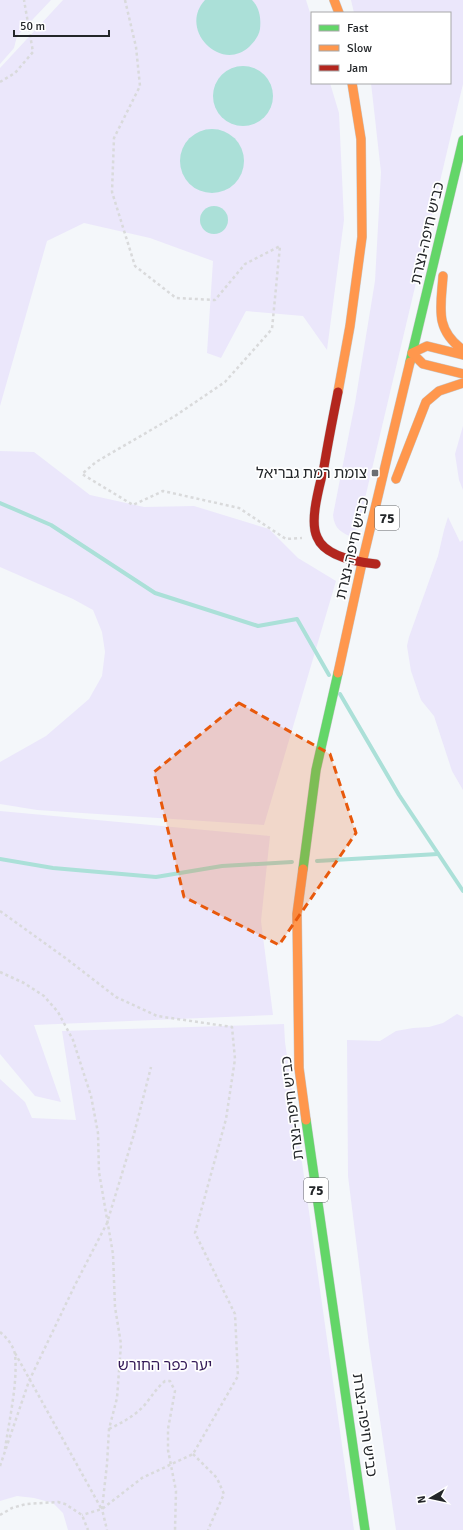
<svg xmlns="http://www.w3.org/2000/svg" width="463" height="1530" font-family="Signika,'Noto Sans Hebrew',sans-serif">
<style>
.green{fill:#ebe7fb}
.water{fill:#abe0d8}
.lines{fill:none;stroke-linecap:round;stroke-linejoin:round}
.stream{stroke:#abe0d8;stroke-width:4}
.fast-casing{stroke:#c7cacc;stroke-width:10}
.slow-casing{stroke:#c7cacc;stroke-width:10}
.jam-casing{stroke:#c7cacc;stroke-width:10}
.path{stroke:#d9dadb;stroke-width:2.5;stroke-dasharray:3 3;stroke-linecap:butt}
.fast{stroke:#63d668;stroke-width:9}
.slow{stroke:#ff974d;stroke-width:9}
.jam{stroke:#b3261e;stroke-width:9}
.marked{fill:#e8590c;fill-opacity:0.2;stroke:#e8590c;stroke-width:3;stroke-dasharray:8 5;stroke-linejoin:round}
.poi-dot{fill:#6c6f72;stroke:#fff;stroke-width:1.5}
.labels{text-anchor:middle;stroke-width:3.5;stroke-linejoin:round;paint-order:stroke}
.shield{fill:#fff;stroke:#656769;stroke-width:1}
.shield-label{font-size:14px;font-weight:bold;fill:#232629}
.street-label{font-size:15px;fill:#232629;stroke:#fff}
.poi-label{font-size:15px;fill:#232629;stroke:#fff;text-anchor:end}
.park-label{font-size:15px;fill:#341a57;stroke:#fff}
</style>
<rect width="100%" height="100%" fill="#f4f7fa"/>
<g class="green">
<path d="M0 0H51L17 36 14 48 0 64Z"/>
<path d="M63 0H306L312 19V83H330L339 113 344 220 327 350 303 316 246 311 221 358 207 353 213 261 150 238 84 223 47 241 0 406V68Z"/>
<path d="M351 0H463V84L358 528 350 536C339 532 334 526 333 515L355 403 375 281 381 172 371 83H450V13H354Z"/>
<path d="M463 426V490L459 480 455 454Z"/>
<path d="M0 451 34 452 90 495 144 507 194 506 269 529 298 558 336 581 264 825 37 810 0 804V762L46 736 89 699 102 676 105 652 102 632 93 610 73 599 0 567Z"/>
<path d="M448 517 460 542 463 540V790L452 771 434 716 421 700 411 671 407 646 409 637 438 556 444 530Z"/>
<path d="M0 811 270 836 261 921 273 1015 34 1025 61 1102 35 1096 0 1054Z"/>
<path d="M457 1014 463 1017V1530H396L369 1345 348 1176 347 1040 380 1041 396 1031 413 1028 429 1027 443 1023Z"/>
<path d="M284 1024 285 1042 354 1530H68L63 1513 53 1503 34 1498 17 1496 0 1501V1079L25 1102 32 1118 76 1120 62 1031Z"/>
</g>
<g class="water">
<path d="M205 0H252C260 8 261 19 260 29 259 36 254 42 249 47 220 73 178 29 205 0Z"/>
<circle cx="243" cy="96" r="30"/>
<circle cx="212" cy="161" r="32"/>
<circle cx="214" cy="220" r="14"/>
</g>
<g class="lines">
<g class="stream">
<path d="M0 503 51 525 155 593 258 626 297 619 329 675"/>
<path d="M340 694 399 795 463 891"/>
<path d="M0 859 53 868 156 877 222 866 292 862"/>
<path d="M317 861 438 854"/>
</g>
<defs>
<g id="fast">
<path d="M410 362 463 140"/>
<path d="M303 869 316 770 338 673"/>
<path d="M306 1120 365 1530"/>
</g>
<g id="slow">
<path d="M334 0 339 13"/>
<path d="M443 276C441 307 434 329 463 350"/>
<path d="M463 355 427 346 412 353 423 364 463 374"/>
<path d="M338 392 350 326 362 237 361 139 352 83"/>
<path d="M396 479 426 402 439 391 463 383"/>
<path d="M338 673 362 563 410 362"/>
<path d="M303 869 297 914 299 1068 306 1120"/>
</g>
<path id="jam" d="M338 392C333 417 328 442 324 467 320 485 309 520 317 537 325 557 357 562 376 564"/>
</defs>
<use href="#fast" class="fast-casing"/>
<use href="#slow" class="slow-casing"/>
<use href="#jam" class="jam-casing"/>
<g class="path">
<path d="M125 0 136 47 140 86 114 138 112 192 135 266 176 298 215 300 245 264 280 246 272 329 225 382 175 416 96 462 82 474 133 505 163 491 239 508 286 539 302 538"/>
<path d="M0 82 15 73 33 52 24 0"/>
<path d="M0 911 68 960 116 997 157 1016 232 1027 235 1059 226 1119 195 1233 235 1314 238 1376 193 1454 142 1478 102 1509 82 1515"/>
<path d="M0 972 24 983 44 996 58 1012 73 1040 91 1096 98 1133 99 1172 113 1254 115 1307 121 1344 117 1398 109 1429 107 1464 102 1509 107 1530"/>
<path d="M0 1332C7 1338 13 1345 15 1354 18 1383 9 1421 5 1449"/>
<path d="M15 1353 101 1508"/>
<path d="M109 1429C123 1422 137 1415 147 1402 153 1394 158 1387 165 1381H170L175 1391 168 1429V1450L176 1491 175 1530"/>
<path d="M193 1454 217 1478 224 1494 208 1530"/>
<path d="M0 1466 29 1381 75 1285 107 1223 134 1134 151 1067"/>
<path d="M0 1515 12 1508 26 1504 58 1502 65 1504 82 1515 88 1530"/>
</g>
<use href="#fast" class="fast"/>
<use href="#slow" class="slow"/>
<use href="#jam" class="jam"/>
</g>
<path class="marked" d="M239 703 330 754 356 833 279 945 184 897 154 772Z"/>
<rect class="poi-dot" x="371" y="469" width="8" height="8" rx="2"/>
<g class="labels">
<g class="shield">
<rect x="375" y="506" width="24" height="24" rx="3"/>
<rect x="304" y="1178" width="24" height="24" rx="3"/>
</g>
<g class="shield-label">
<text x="387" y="523">75</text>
<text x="316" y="1195">75</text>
</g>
<g class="street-label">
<text transform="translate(427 233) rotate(-77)" y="5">כביש חיפה-נצרת</text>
<text transform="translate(352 548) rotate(-77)" y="5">כביש חיפה-נצרת</text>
<text transform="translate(292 1108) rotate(-97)" y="5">כביש חיפה-נצרת</text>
<text transform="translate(365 1425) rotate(82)" y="5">כביש חיפה-נצרת</text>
</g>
<g class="poi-label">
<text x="367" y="478">צומת רמת גבריאל</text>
</g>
<g class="park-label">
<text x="165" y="1370">יער כפר החורש</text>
</g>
</g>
<rect x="311" y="12" width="140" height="72" fill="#ffffff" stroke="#a7a8a9"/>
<rect x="319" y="25" width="20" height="6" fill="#63d668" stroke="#a7a8a9"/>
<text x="347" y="32" font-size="12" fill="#232629">Fast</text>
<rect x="319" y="45" width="20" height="6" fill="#ff974d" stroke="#a7a8a9"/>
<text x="347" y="52" font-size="12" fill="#232629">Slow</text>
<rect x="319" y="65" width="20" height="6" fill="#b3261e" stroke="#a7a8a9"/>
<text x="347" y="72" font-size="12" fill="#232629">Jam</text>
<g transform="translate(431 1498) rotate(261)" stroke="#ffffff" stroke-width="3" paint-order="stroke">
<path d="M0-3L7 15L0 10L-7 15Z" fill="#232629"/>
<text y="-6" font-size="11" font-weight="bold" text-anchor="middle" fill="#232629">N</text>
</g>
<path d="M14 30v6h95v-6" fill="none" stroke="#232629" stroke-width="2"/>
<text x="20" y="30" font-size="12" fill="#232629" stroke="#ffffff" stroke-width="3" paint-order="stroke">50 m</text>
</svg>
